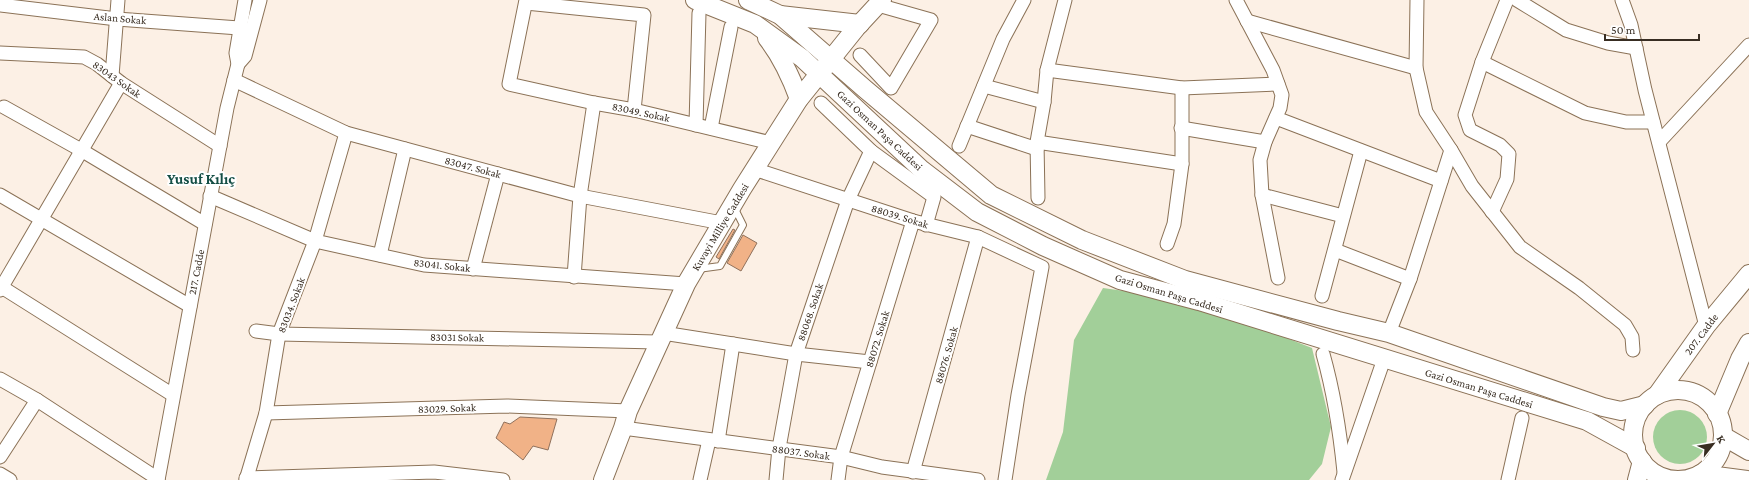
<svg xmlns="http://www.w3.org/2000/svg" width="1749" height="480" font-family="'Crimson Pro',serif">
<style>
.green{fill:#a2cf99}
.building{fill:#f1b287;stroke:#90715c}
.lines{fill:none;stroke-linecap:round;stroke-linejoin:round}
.lane-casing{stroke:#8b7257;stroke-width:8}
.street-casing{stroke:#8b7257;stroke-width:15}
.secondary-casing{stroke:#8b7257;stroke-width:20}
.lane{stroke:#fff;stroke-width:6}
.street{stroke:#fff;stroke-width:13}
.secondary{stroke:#fff;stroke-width:18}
.labels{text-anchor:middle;stroke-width:4;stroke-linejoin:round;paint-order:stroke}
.street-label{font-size:11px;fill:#382d22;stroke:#fff}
.district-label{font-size:15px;font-weight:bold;fill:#144e45;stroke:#fff}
</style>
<rect width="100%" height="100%" fill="#fcf0e5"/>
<g class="green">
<path d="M1103 288 1160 296 1266 330 1312 348 1331 427 1322 464 1309 480H1046L1063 432 1074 340Z"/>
<circle cx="1680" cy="437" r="27"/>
</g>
<g class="building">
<path d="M733 229 735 230 719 259 716 257Z"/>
<path d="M743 235 757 243 741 271 727 263Z"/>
<path d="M520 417 557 419 548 450 533 446 523 460 496 438 504 422 510 424Z"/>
</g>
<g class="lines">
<defs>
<path id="lane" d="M698 269 720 266 743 225 734 207"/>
<g id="street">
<path d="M526 0 509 84 594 103 634 110 771 143"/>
<path d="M1236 0 1273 70 1282 95 1280 108 1265 142 1260 160 1262 195 1278 278"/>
<path d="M1417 0 1416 68 1426 112 1451 150 1472 186 1520 247 1579 288 1625 325 1632 337 1633 350"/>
<path d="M1517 0 1566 30 1608 43 1636 48"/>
<path d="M1622 0 1631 25 1645 90 1706 326"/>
<path d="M526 3 644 15 634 110"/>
<path d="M0 5 117 19 239 28"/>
<path d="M1247 21 1416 68"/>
<path d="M0 53 84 57 97 64 121 83 220 146"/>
<path d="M860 55 891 88 931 20 878 5"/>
<path d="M1482 62 1585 113 1626 122H1653"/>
<path d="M238 64 245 56 260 0"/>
<path d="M1047 70 1182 88 1278 84"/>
<path d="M112 76 118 0"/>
<path d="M234 80 346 133 580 196 722 223"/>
<path d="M984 86 1044 102"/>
<path d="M821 103 871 151 934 197 926 225"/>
<path d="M4 107 81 150 205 224"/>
<path d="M1276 118 1441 181"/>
<path d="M696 125 699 13"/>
<path d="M967 126 1037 149"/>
<path d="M711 128 731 27"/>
<path d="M1181 128 1265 142"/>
<path d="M1037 142 1182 164"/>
<path d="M1659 142 1749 45"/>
<path d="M959 146 1003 39 1024 0"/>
<path d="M754 169 913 221 978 237 1042 267 1018 395 1005 480"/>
<path d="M0 195 190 306"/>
<path d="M1262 195 1343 216"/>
<path d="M210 196 315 241 424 265 686 284"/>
<path d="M1038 198 1037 142 1044 102 1047 70 1065 0"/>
<path d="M1492 212 1507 179 1509 154 1500 145 1470 130 1465 115 1482 62 1507 0"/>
<path d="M1167 244 1174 224 1182 164V88"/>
<path d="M1335 250 1410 279"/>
<path d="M380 255 405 149"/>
<path d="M473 269 498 174"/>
<path d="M574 277 580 196 594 103"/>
<path d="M0 286 173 395"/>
<path d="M0 290 121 83"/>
<path d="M1322 296 1361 151"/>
<path d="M256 331 279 334 658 342"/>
<path d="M663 333 796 354 870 362"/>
<path d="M1389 333 1410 279 1451 150"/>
<path d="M1323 354C1334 393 1340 432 1344 472"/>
<path d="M0 379 37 400 158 479"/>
<path d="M266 413 507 406 628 411"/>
<path d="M623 428 841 457 882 467 978 480"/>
<path d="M718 441 733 344"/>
<path d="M0 457 37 400"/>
<path d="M913 472 978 237"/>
<path d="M0 474 10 480"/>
<path d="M246 478 434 472 503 480"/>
<path d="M158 480 227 108 238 64 236 53 245 0"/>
<path d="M246 480 266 413 279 334 315 241 346 133"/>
<path d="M700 480 709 440"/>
<path d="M776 480 779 448 796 354 848 200 871 151"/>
<path d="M838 480 841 457 913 221"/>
<path d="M1342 480 1384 359"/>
<path d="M1508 480 1522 418"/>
</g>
<g id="secondary">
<path d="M695 0 755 24 802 58 922 170 977 212 1043 246 1120 280 1199 301 1587 421 1636 448"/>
<path d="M748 0 780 15 865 89 991 195 1082 240 1185 280 1338 321 1389 333 1603 407 1621 411 1645 405"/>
<path d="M780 15 860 24"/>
<path d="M767 38C782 57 791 77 799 99"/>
<circle cx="1678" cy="435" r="45"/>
<path d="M1657 395 1706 326 1749 274"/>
<path d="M1717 414 1740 359 1749 343"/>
<path d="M1723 436 1749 451"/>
<path d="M1701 474 1747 480"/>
<path d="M603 480 623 428 628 411 686 284 742 189 799 99 856 28 882 0"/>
<path d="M1637 480 1642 461"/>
</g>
</defs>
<use href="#lane" class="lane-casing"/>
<use href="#street" class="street-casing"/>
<use href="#secondary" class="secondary-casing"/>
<use href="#lane" class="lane"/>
<use href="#street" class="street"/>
<use href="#secondary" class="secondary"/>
</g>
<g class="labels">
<g class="street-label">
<text transform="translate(120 18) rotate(5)" y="4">Aslan Sokak</text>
<text transform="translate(117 79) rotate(35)" y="4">83043 Sokak</text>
<text transform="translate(641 112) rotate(12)" y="4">83049. Sokak</text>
<text transform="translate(880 130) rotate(43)" y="4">Gazi Osman Paşa Caddesi</text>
<text transform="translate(473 167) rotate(15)" y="4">83047. Sokak</text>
<text transform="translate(900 216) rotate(17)" y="4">88039. Sokak</text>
<text transform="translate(720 227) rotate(-59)" y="4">Kuvayi Milliye Caddesi</text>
<text transform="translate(442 265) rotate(6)" y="4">83041. Sokak</text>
<text transform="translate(196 272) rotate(-79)" y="4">217. Cadde</text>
<text transform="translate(1169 293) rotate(17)" y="4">Gazi Osman Paşa Caddesi</text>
<text transform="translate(291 305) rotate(-69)" y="4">83034. Sokak</text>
<text transform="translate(810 312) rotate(-71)" y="4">88068. Sokak</text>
<text transform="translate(1701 334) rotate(-53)" y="4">207. Cadde</text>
<text transform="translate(457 337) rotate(1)" y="4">83031 Sokak</text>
<text transform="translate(877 339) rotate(-73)" y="4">88072. Sokak</text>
<text transform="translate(946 355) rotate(-74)" y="4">88076. Sokak</text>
<text transform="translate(1479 388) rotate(17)" y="4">Gazi Osman Paşa Caddesi</text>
<text transform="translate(447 408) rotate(-2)" y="4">83029. Sokak</text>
<text transform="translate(801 452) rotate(8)" y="4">88037. Sokak</text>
</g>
<g class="district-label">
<text x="201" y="184">Yusuf Kılıç</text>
</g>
</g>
<g transform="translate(1713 444) rotate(59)" stroke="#ffffff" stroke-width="3" paint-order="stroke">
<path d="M0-3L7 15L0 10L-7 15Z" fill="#382d22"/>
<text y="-6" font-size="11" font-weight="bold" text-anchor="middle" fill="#382d22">K</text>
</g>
<path d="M1605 34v6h94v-6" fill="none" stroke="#382d22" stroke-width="2"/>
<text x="1611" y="34" font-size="12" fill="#382d22" stroke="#ffffff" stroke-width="3" paint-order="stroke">50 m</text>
</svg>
